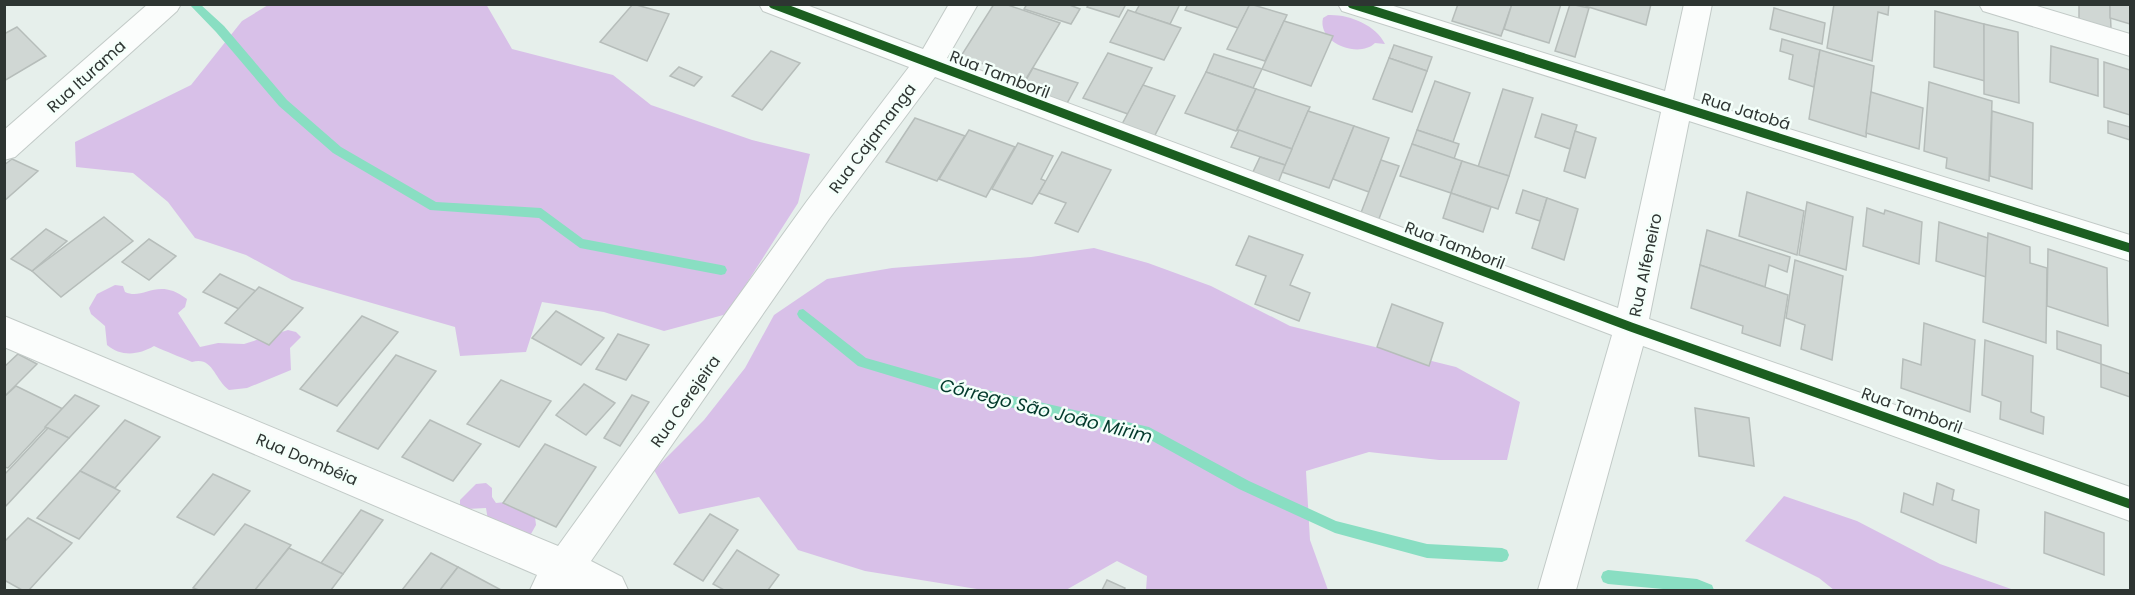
<svg xmlns="http://www.w3.org/2000/svg" width="2135" height="595" font-family="Poppins,sans-serif">
<style>
.forest{fill:#d8c0e8}
.lines{fill:none;stroke-linecap:round;stroke-linejoin:round}
.stream{fill:#89dec2;fill-rule:evenodd}
.building{fill:#d0d7d4;stroke:#b6bdba;stroke-width:1.5}
.minor-casing{stroke:#c2cac7;stroke-width:2}
.minor{fill:#fbfdfc;fill-rule:evenodd}
.cycleway-casing{stroke:#f4fffa;stroke-width:13}
.cycleway{stroke:#1b5e20;stroke-width:9}
.labels{text-anchor:middle;stroke-width:5;stroke-linejoin:round;paint-order:stroke}
.street-label{font-size:16px;fill:#2e3532;stroke:#f4fffa}
.water-label{font-size:18px;font-style:italic;fill:#033a2c;stroke:#f4fffa}
</style>
<rect width="100%" height="100%" fill="#e6efeb"/>
<g class="forest">
<path d="M486 4 512 49 613 75 651 105 752 140 810 154 798 203 727 314 664 331 604 312 542 302 526 352 460 356 455 327 292 280 246 255 195 238 168 202 133 173 76 167 75 142 191 85 242 21 268 5Z"/>
<path d="M1328 15C1349 14 1376 25 1385 44L1375 43C1359 59 1317 43 1323 18Z"/>
<path d="M1094 248 1148 263 1211 286 1290 326 1456 367 1520 402 1507 460H1439L1369 452 1306 471 1310 540 1328 590H1146L1147 576 1117 561 1066 590H983L865 571 798 550 759 497 679 514 654 470 704 420 745 368 774 315 827 279 892 268 1031 257Z"/>
<path d="M115 285 123 286 125 292C144 301 157 276 187 299L185 307 178 313 200 347 218 343 244 344 288 330 296 332 301 337 290 348 291 370 247 388 229 390C214 379 213 356 192 362 178 356 167 352 154 346 139 355 121 357 107 345L105 326 91 314 89 308 97 294Z"/>
<path d="M486 483 492 488V497L496 503 506 502 535 517 536 525 531 534 506 538 489 527 486 508 467 509 460 505V500L476 484Z"/>
<path d="M1784 496 1857 521 1940 564 2014 590H1834L1819 578 1745 541Z"/>
</g>
<g class="lines">
<g class="stream">
<path d="M189 4H200L224 26 287 100 341 147 436 202 541 208 583 239 721 265 725 266 727 270 725 274 721 275 580 248 539 218 430 210 333 153 279 106 216 32Z"/>
<path d="M803 309 866 358 947 381 1149 427 1249 481 1336 521 1427 544 1502 548 1507 550 1509 555 1507 560 1502 562 1427 558 1335 533 1239 489 1147 438 947 393 858 366 799 318 797 314 799 310Z"/>
<path d="M1608 570 1697 579 1712 585 1714 590H1674L1608 584 1603 582 1601 577 1603 572Z"/>
</g>
</g>
<g class="building">
<path d="M633 4 669 14 647 61 600 42Z"/>
<path d="M994 4H1005L1060 23 1026 79 961 56Z"/>
<path d="M1027 4H1067L1080 9 1071 24 1024 9Z"/>
<path d="M1089 4H1126L1119 17 1087 7Z"/>
<path d="M1140 4H1180L1170 24 1135 13Z"/>
<path d="M1188 4H1250L1238 28 1185 10Z"/>
<path d="M1250 4 1287 15 1265 61 1227 49Z"/>
<path d="M1458 4H1512L1501 36 1452 21Z"/>
<path d="M1512 4H1561L1549 43 1504 29Z"/>
<path d="M1570 4 1589 8 1575 57 1555 51Z"/>
<path d="M1579 4H1651L1646 25Z"/>
<path d="M1834 4H1889L1888 15 1878 12 1872 61 1827 48Z"/>
<path d="M2079 4H2110L2111 29 2079 20Z"/>
<path d="M2110 4H2130V24L2110 18Z"/>
<path d="M1774 8 1825 23 1822 44 1770 29Z"/>
<path d="M1128 10 1181 28 1164 60 1110 42Z"/>
<path d="M1935 11 1984 24 1985 81 1934 67Z"/>
<path d="M1284 21 1333 36 1311 86 1262 69Z"/>
<path d="M1984 24 2018 32 2019 103 1984 94Z"/>
<path d="M17 27 46 56 4 81V34Z"/>
<path d="M1782 39 1820 50 1814 87 1789 79 1793 55 1780 51Z"/>
<path d="M1394 45 1432 57 1427 71 1389 58Z"/>
<path d="M2051 46 2098 59V96L2050 82Z"/>
<path d="M1820 50 1874 66 1866 137 1809 119Z"/>
<path d="M771 51 800 63 762 110 732 96Z"/>
<path d="M1108 53 1152 68 1128 114 1083 98Z"/>
<path d="M1214 54 1262 69 1253 88 1206 72Z"/>
<path d="M1389 58 1427 71 1412 112 1373 99Z"/>
<path d="M2104 62 2130 70V115L2104 107Z"/>
<path d="M679 67 702 77 694 86 670 76Z"/>
<path d="M1033 68 1078 83 1066 105 1021 89Z"/>
<path d="M1206 72 1256 89 1236 131 1185 113Z"/>
<path d="M1435 81 1470 93 1453 142 1417 130Z"/>
<path d="M1929 82 1992 101 1989 181 1946 168 1947 158 1924 151Z"/>
<path d="M1143 85 1175 96 1154 137 1121 126Z"/>
<path d="M1256 89 1310 107 1292 149 1237 130Z"/>
<path d="M1503 89 1533 98 1509 176 1478 167Z"/>
<path d="M1871 92 1923 108 1919 149 1866 133Z"/>
<path d="M1308 111 1354 126 1329 188 1282 172Z"/>
<path d="M1992 111 2033 123 2032 189 1990 176Z"/>
<path d="M1542 114 1577 125 1570 149 1535 137Z"/>
<path d="M915 118 965 136 937 181 886 162Z"/>
<path d="M2108 121 2130 127V140L2108 133Z"/>
<path d="M1354 126 1389 138 1369 192 1333 179Z"/>
<path d="M969 130 1015 147 986 197 939 179Z"/>
<path d="M1239 130 1292 149 1285 165 1231 147Z"/>
<path d="M1417 130 1459 144 1454 159 1412 144Z"/>
<path d="M1575 131 1596 138 1585 178 1564 171Z"/>
<path d="M1018 143 1053 156 1041 179 1046 181 1032 204 992 189Z"/>
<path d="M1412 144 1462 161 1451 193 1400 176Z"/>
<path d="M1062 152 1111 170 1078 232 1055 223 1066 203 1039 193Z"/>
<path d="M1260 157 1285 165 1278 183 1252 174Z"/>
<path d="M12 159 38 171 4 201V165Z"/>
<path d="M1381 160 1399 166 1377 224 1359 218Z"/>
<path d="M1462 161 1509 176 1498 209 1451 193Z"/>
<path d="M1523 190 1547 198 1540 221 1516 213Z"/>
<path d="M1747 192 1804 211 1797 255 1739 236Z"/>
<path d="M1451 193 1491 207 1483 232 1443 218Z"/>
<path d="M1547 198 1578 209 1564 260 1532 248Z"/>
<path d="M1807 202 1853 217 1846 270 1799 255Z"/>
<path d="M1867 208 1884 214 1885 210 1922 222 1919 264 1863 246Z"/>
<path d="M104 217 133 241 61 297 32 271Z"/>
<path d="M1939 222 1988 238 1986 277 1936 261Z"/>
<path d="M46 229 67 241 32 271 11 259Z"/>
<path d="M1707 230 1790 257 1787 272 1769 265 1765 287 1700 265Z"/>
<path d="M1988 233 2030 247V263L2047 268 2046 343 1983 322Z"/>
<path d="M1249 236 1303 255 1290 285 1310 293 1299 321 1255 304 1266 276 1236 265Z"/>
<path d="M149 239 176 256 149 280 122 262Z"/>
<path d="M2048 249 2107 268 2108 326 2047 306Z"/>
<path d="M1795 260 1843 276 1832 360 1801 349 1805 325 1786 318Z"/>
<path d="M1700 265 1788 295 1780 346 1742 333 1743 326 1691 308Z"/>
<path d="M220 274 256 291 239 309 203 292Z"/>
<path d="M259 287 303 308 269 345 225 323Z"/>
<path d="M1392 304 1443 323 1429 366 1377 347Z"/>
<path d="M556 311 604 338 581 365 532 338Z"/>
<path d="M362 316 398 332 337 406 300 389Z"/>
<path d="M1924 323 1975 340 1970 412 1901 388 1903 359 1921 365Z"/>
<path d="M2057 331 2101 345V364L2057 349Z"/>
<path d="M618 334 649 345 626 380 596 369Z"/>
<path d="M1985 340 2033 356 2031 412 2044 417 2043 434 2000 419 2001 402 1982 395Z"/>
<path d="M18 354 37 364 4 397V367Z"/>
<path d="M396 355 436 371 378 449 337 431Z"/>
<path d="M2101 364 2130 374V397L2101 387Z"/>
<path d="M501 380 551 401 519 447 467 424Z"/>
<path d="M584 384 615 403 586 435 556 415Z"/>
<path d="M16 386 63 409 8 468 4 467V397Z"/>
<path d="M75 395 99 406 69 438 45 427Z"/>
<path d="M632 395 649 402 620 446 604 438Z"/>
<path d="M1695 408 1749 418 1754 466 1699 456Z"/>
<path d="M125 420 160 437 115 488 80 471Z"/>
<path d="M430 420 481 444 453 481 402 457Z"/>
<path d="M48 428 69 438 4 508V475Z"/>
<path d="M545 444 596 467 556 527 503 503Z"/>
<path d="M80 471 120 491 79 539 37 518Z"/>
<path d="M213 474 250 491 214 535 177 517Z"/>
<path d="M1937 483 1954 490 1952 500 1979 510 1976 543 1901 512 1904 493 1933 505Z"/>
<path d="M361 510 383 520 343 574 321 563Z"/>
<path d="M2045 512 2104 533V575L2044 553Z"/>
<path d="M710 514 738 530 703 581 674 564Z"/>
<path d="M28 518 72 543 29 590H22L4 580V542Z"/>
<path d="M245 524 291 545 255 590H199L193 588Z"/>
<path d="M289 548 321 563 343 574 331 590H255Z"/>
<path d="M737 550 779 575 768 590H724L713 584Z"/>
<path d="M431 553 458 567 440 590H402Z"/>
<path d="M458 567 501 590H440Z"/>
<path d="M1107 580 1125 588 1124 590H1102Z"/>
</g>
<g class="lines">
<defs>
<g id="minor">
<path d="M148 4H181L177 11 15 157 4 160V130Z"/>
<path d="M759 4H804L923 49 949 4H978L947 58 1618 308 1661 112 1342 11 1338 4H1387L1665 91 1684 4H1712L1693 99 2130 235V261L1689 121 1649 319 2130 487V521L1643 346 1576 590H1538L1612 335 935 77 829 219 591 561 622 577 628 590H530L537 575 4 347V316L558 546 807 201 909 67 763 11Z"/>
<path d="M1979 4H2030L2130 34V56L1983 11Z"/>
</g>
</defs>
<use href="#minor" class="minor-casing"/>
<use href="#minor" class="minor"/>
<defs>
<g id="cycleway">
<path d="M773 4 1631 327 2130 504"/>
<path d="M1352 4 2130 248"/>
</g>
</defs>
<use href="#cycleway" class="cycleway-casing"/>
<use href="#cycleway" class="cycleway"/>
</g>
<g class="labels">
<g class="street-label">
<text transform="translate(1000 74) rotate(21)" y="6">Rua Tamboril</text>
<text transform="translate(86 76) rotate(-42)" y="6">Rua Iturama</text>
<text transform="translate(1746 111) rotate(17)" y="6">Rua Jatobá</text>
<text transform="translate(872 138) rotate(-53)" y="6">Rua Cajamanga</text>
<text transform="translate(1455 245) rotate(21)" y="6">Rua Tamboril</text>
<text transform="translate(1645 265) rotate(-78)" y="6">Rua Alfeneiro</text>
<text transform="translate(685 401) rotate(-55)" y="6">Rua Cerejeira</text>
<text transform="translate(1912 410) rotate(20)" y="6">Rua Tamboril</text>
<text transform="translate(307 459) rotate(23)" y="6">Rua Dombéia</text>
</g>
<g class="water-label">
<text transform="translate(1046 411) rotate(14)" y="6">Córrego São João Mirim</text>
</g>
</g>
<rect width="2135" height="595" fill="none" stroke="#2e3532" stroke-width="12"/>
</svg>
